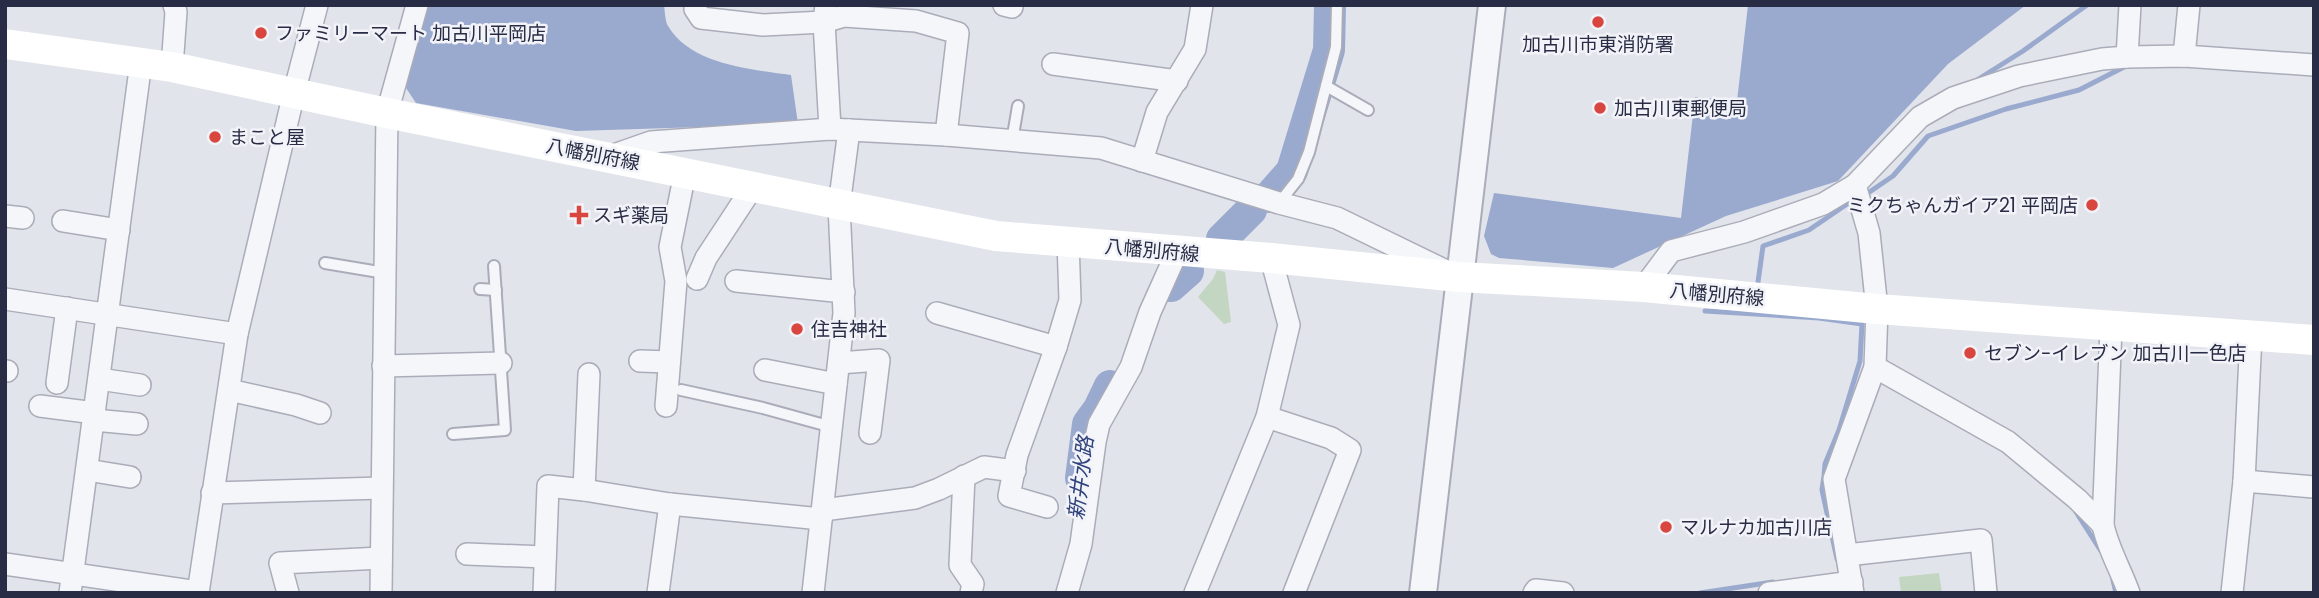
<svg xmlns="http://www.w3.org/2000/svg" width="2319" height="598" font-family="Poppins,'Noto Sans JP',sans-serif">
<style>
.green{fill:#c3d6c2}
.water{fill:#9aa9ce}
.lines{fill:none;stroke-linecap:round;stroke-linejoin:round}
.stream{stroke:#9aa9ce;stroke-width:5}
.river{stroke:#9aa9ce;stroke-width:32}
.service-casing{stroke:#aaadb9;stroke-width:14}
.minor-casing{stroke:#aaadb9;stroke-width:24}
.tertiary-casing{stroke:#aaadb9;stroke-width:30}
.service{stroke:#f5f6f9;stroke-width:10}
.minor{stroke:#f5f6f9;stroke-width:21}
.tertiary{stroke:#f5f6f9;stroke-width:26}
.secondary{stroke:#fff;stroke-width:30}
.poi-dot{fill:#d8463f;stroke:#f2f3f8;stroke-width:2.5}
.labels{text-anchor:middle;stroke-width:5;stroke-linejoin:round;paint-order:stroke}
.poi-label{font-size:19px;fill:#282d45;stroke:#f2f3f8;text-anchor:start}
.street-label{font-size:19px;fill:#282d45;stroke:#f2f3f8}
.water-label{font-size:21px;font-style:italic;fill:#2f427c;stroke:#f2f3f8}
</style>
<rect width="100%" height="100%" fill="#e2e4eb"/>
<g class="green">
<path d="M1217 270 1225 272 1231 322 1224 324 1198 297 1213 279Z"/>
<path d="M1939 573 1942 593H1901L1899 577Z"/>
</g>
<g class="water">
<path d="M427 5H664C665 12 665 21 668 26 691 65 751 69 791 75L798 124 576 131 416 103 406 88Z"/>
<path d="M1748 5H2026L1948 64 1838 181 1726 216 1613 268 1499 258 1491 254 1484 236 1494 193 1681 218 1695 97 1737 101Z"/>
</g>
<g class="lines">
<g class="stream">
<path d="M1977 80 2023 51 2087 5"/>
<path d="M1868 193 1893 176 1928 136 2006 109 2079 90 2126 66"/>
<path d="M1758 282 1763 246 1809 230 1853 200"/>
<path d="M1705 311 1819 318 1862 324 1860 361 1839 430 1825 464 1824 476 1822 490 1837 559"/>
<path d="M2076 512 2101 551"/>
<path d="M2113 580 2116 593"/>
<path d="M1700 593 1773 582"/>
</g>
<g class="river">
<path d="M1269 197 1292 171 1329 50 1330 5"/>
<path d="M1222 239 1251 210"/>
<path d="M1171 286 1188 271"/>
<path d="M1081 478 1088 424 1099 409 1110 386"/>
</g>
<defs>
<g id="service">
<path d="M1326 86 1368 110"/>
<path d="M1012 141 1018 106"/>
<path d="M1279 203 1298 179 1309 152 1336 47 1337 5"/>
<path d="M325 263 385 273"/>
<path d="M480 289 496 290"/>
<path d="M681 390 763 408 832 427"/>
<path d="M453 434 505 430 494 266"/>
</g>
<g id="minor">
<path d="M696 5 695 9 701 18 763 25 824 22 844 16 916 21 958 33 946 135"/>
<path d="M826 5 824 22 830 129"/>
<path d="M1004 5 1012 7"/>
<path d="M2184 56 2189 5"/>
<path d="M2127 57 2130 5"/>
<path d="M1053 64 1177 81"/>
<path d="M172 67 176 12 174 5"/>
<path d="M608 157 651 142 830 129 946 135 1101 148 1279 203 1337 218 1444 270"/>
<path d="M1142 161 1157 112 1195 49 1202 5"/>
<path d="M5 216 23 218"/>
<path d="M63 221 119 230"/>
<path d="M697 279 706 258 752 188"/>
<path d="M736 281 844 292"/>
<path d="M1644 287 1671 251 1744 232 1823 204 1855 185 1920 117 1953 98 2019 76 2102 59 2127 57 2184 56 2314 65"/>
<path d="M5 299 237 334"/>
<path d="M937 313 1056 347"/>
<path d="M2111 327 2103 525C2108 549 2121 570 2129 593"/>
<path d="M640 361 669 362"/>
<path d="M839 363 879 360 870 433"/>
<path d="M383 366 501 363"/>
<path d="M1875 367 2008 442 2077 499 2103 525"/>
<path d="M765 370 836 384"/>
<path d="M5 371H7"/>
<path d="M99 379 140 385"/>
<path d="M57 383 67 308"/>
<path d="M229 390 296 405 320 413"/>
<path d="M40 406 95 413"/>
<path d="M666 406 676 281 670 247 685 173"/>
<path d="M1267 417 1331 438 1350 450 1294 593"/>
<path d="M94 420 137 424"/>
<path d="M87 470 130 477"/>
<path d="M964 476 960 565 973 584 971 593"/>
<path d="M2244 481 2314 487"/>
<path d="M584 490 589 374"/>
<path d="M212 493 381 488"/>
<path d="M1047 507 1009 496 1017 455 1056 347 1070 300 1068 242"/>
<path d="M823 510 915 498 939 489 984 467 1015 471"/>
<path d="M467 554 545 557"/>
<path d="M1847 555 1981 540 1986 593"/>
<path d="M5 564 198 592"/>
<path d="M70 593 141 62"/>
<path d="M198 593 237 334 294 93 317 5"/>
<path d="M288 593 280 563 381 558"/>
<path d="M381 593 387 113 417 5"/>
<path d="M544 593 548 486 584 490 670 504 821 519"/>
<path d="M658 593 670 504"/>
<path d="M813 593 844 313 839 206 849 130"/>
<path d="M1067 593 1081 544 1095 442 1099 424 1131 367 1150 312 1177 252"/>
<path d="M1195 593 1267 417 1289 325 1271 258"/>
<path d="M1534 593 1536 590 1563 593"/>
<path d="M1769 593 1852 582"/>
<path d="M1853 593 1834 479 1875 367 1877 309 1869 233 1855 185"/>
<path d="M2232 593 2244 481 2251 335"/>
</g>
<path id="tertiary" d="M1423 593 1492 5"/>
</defs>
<use href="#service" class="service-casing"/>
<use href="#minor" class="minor-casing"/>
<use href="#tertiary" class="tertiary-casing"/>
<use href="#service" class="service"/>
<use href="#minor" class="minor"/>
<use href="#tertiary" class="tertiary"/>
<path class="secondary" d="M5 44 172 67 387 113 996 236 1271 258 1459 277 1644 287 1877 309 2314 340"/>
</g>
<g class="poi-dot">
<circle cx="1598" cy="22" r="7"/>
<circle cx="261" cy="33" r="7"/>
<circle cx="1600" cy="108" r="7"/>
<circle cx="215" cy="137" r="7"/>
<circle cx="2092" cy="205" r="7"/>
<path d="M575.5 204.5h7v7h7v7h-7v7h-7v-7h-7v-7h7z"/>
<circle cx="797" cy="329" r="7"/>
<circle cx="1970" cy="353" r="7"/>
<circle cx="1666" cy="527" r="7"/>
</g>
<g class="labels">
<g class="poi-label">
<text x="275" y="40">ファミリーマート 加古川平岡店</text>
<text x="1598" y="51" text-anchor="middle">加古川市東消防署</text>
<text x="1614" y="115">加古川東郵便局</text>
<text x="229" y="144">まこと屋</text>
<text x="2078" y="212" text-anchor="end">ミクちゃんガイア21 平岡店</text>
<text x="593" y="222">スギ薬局</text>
<text x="811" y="336">住吉神社</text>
<text x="1984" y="360">セブン-イレブン 加古川一色店</text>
<text x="1680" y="534">マルナカ加古川店</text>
</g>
<g class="street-label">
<text transform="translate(593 154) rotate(11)" y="7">八幡別府線</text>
<text transform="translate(1152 250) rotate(5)" y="7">八幡別府線</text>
<text transform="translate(1717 294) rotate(5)" y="7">八幡別府線</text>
</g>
<g class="water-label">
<text transform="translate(1081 478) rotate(-83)" y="7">新井水路</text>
</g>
</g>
<rect width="2319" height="598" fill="none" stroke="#282d45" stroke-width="14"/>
</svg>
